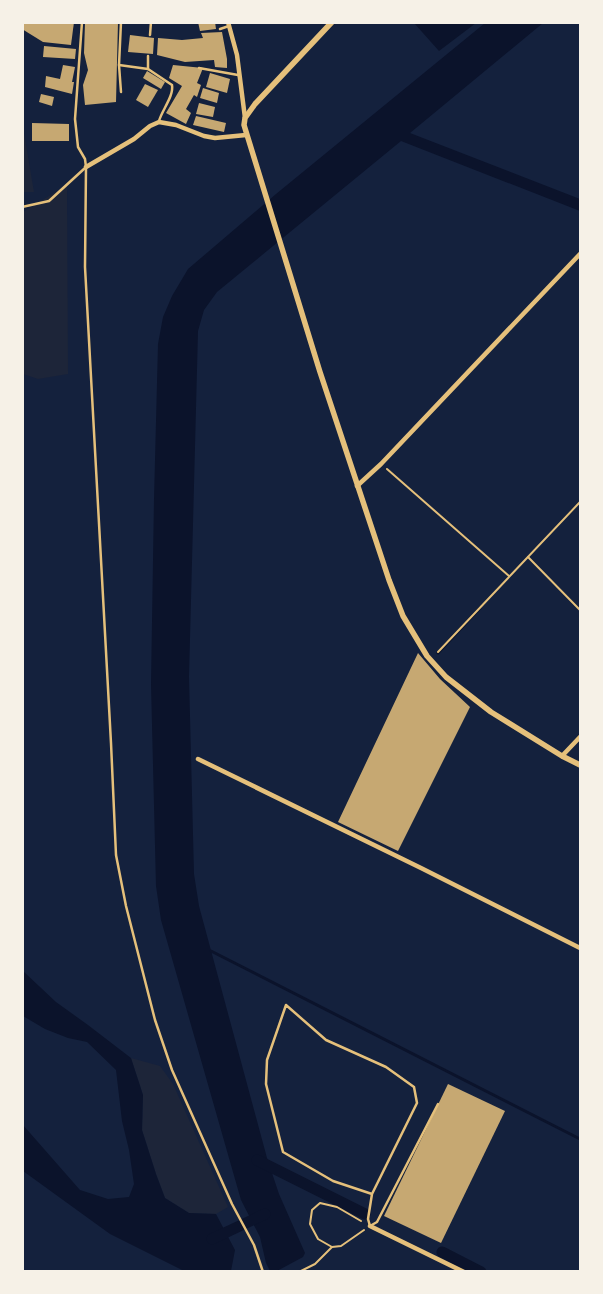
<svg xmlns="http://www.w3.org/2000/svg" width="603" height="1294" font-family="Quicksand,sans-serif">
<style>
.green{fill:#1d2539}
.water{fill:#0b132b}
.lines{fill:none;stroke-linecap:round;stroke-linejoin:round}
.stream{stroke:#0b132b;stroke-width:3}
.canal{stroke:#0b132b;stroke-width:11}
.building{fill:#c6a872}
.path{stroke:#e5c07b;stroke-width:2}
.service{stroke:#e5c07b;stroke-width:2.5}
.minor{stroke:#e5c07b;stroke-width:4.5}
.tertiary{stroke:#e5c07b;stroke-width:5.5}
</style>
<rect width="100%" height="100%" fill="#14213d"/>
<g class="green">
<path d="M22 127H23L34 192H23Z"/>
<path d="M67 185 68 374 38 379 23 374V212Z"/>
<path d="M131 1058 160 1066 173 1084 228 1207 216 1214 189 1213 165 1198 156 1174 142 1130 143 1095Z"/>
</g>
<g class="water">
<path d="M414 23H476L439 51Z"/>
<path d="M485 23H543L410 133 580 199V211L401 141 217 292 204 310 198 331 189 677 194 874 199 906 267 1158 279 1194 305 1253 303 1257 277 1271H270L266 1263 260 1237 241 1200 161 920 156 886 151 684 154 499 158 344 163 317 172 296 188 269 276 194Z"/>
<path d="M23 971 56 1002 88 1025 131 1058 143 1095 142 1130 156 1174 165 1198 189 1213 216 1214 235 1250 231 1271H184L110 1234 23 1171V1125L80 1190 108 1199 129 1197 134 1184 129 1150 122 1121 116 1070 87 1042 68 1038 45 1029 23 1016Z"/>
</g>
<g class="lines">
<g class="stream">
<path d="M438 653 480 608"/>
<path d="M211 951 580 1139"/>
</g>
<g class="canal">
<path d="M257 1160 365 1214"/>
<path d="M212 1239 265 1214"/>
<path d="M442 1252 481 1272"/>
</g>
</g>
<g class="building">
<path d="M22 22H74L71 45 43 42 22 29Z"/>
<path d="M89 22H118L116 102 85 105 83 85 88 70 84 53 85 23Z"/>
<path d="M198 22H215L216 29 200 31Z"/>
<path d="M222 32 227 59V68L215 67 214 60 185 62 157 55 158 38 182 40 203 38 201 33Z"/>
<path d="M130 35 154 38 153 54 128 52Z"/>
<path d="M44 46 76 49 75 59 43 57Z"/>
<path d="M63 65 75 67 72 82H74L72 94 45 87 46 76 60 79Z"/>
<path d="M173 65 203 68 197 83 201 85 197 97 194 95 186 109 191 113 186 124 166 113 182 86 169 78Z"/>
<path d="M147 71 165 82 161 89 143 78Z"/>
<path d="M210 73 230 79 227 93 206 87Z"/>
<path d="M145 84 158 90 148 107 136 100Z"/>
<path d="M203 88 219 93 217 103 200 98Z"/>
<path d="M41 94 54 97 52 106 39 102Z"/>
<path d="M199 103 215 107 213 117 196 114Z"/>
<path d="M196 116 226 123 224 132 193 125Z"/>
<path d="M32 123 69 124V141H32Z"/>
<path d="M418 653 440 679 470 707 398 851 338 822Z"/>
<path d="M448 1084 505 1111 441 1243 384 1216Z"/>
</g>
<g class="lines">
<g class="path">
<path d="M387 469 509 576"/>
<path d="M528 557 580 610"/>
<path d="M438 652 580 502"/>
<path d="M332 1247 318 1239 310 1224 312 1210 320 1203 337 1207 361 1221"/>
<path d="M299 1272 315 1264 332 1247 341 1246 364 1230"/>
</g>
<g class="service">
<path d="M82 22 75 119 78 147 85 159 86 167 85 267 111 743 116 855 126 906 155 1020 172 1070 232 1204 254 1245 263 1272"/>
<path d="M220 29 229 26"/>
<path d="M150 35 151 22"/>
<path d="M119 65 148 69 172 85C174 96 162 110 159 121"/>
<path d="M199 68 238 75"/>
<path d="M148 69V56"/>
<path d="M121 92 119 65 121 22"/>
<path d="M22 207 49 201 85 168"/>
<path d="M372 1194 333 1181 283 1152 266 1084 267 1060 286 1005 326 1040 386 1067 414 1087 417 1103 372 1194 368 1219 370 1226 377 1222 438 1104"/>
</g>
<g class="minor">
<path d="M228 22 237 55 245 118"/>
<path d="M86 167 134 139 150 126 159 122 176 125 204 136 215 138 246 135"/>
<path d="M357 486 381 464 580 254"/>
<path d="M562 756 580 737"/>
<path d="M198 759 421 868 580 948"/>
<path d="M370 1226 464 1272"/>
</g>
<path class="tertiary" d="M332 22 255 104 245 118 244 125 320 372 389 580 403 616 427 656 446 677 491 712 562 756 580 765"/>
</g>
<rect width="603" height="1294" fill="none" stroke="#f6f1e7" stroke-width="48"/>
</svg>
